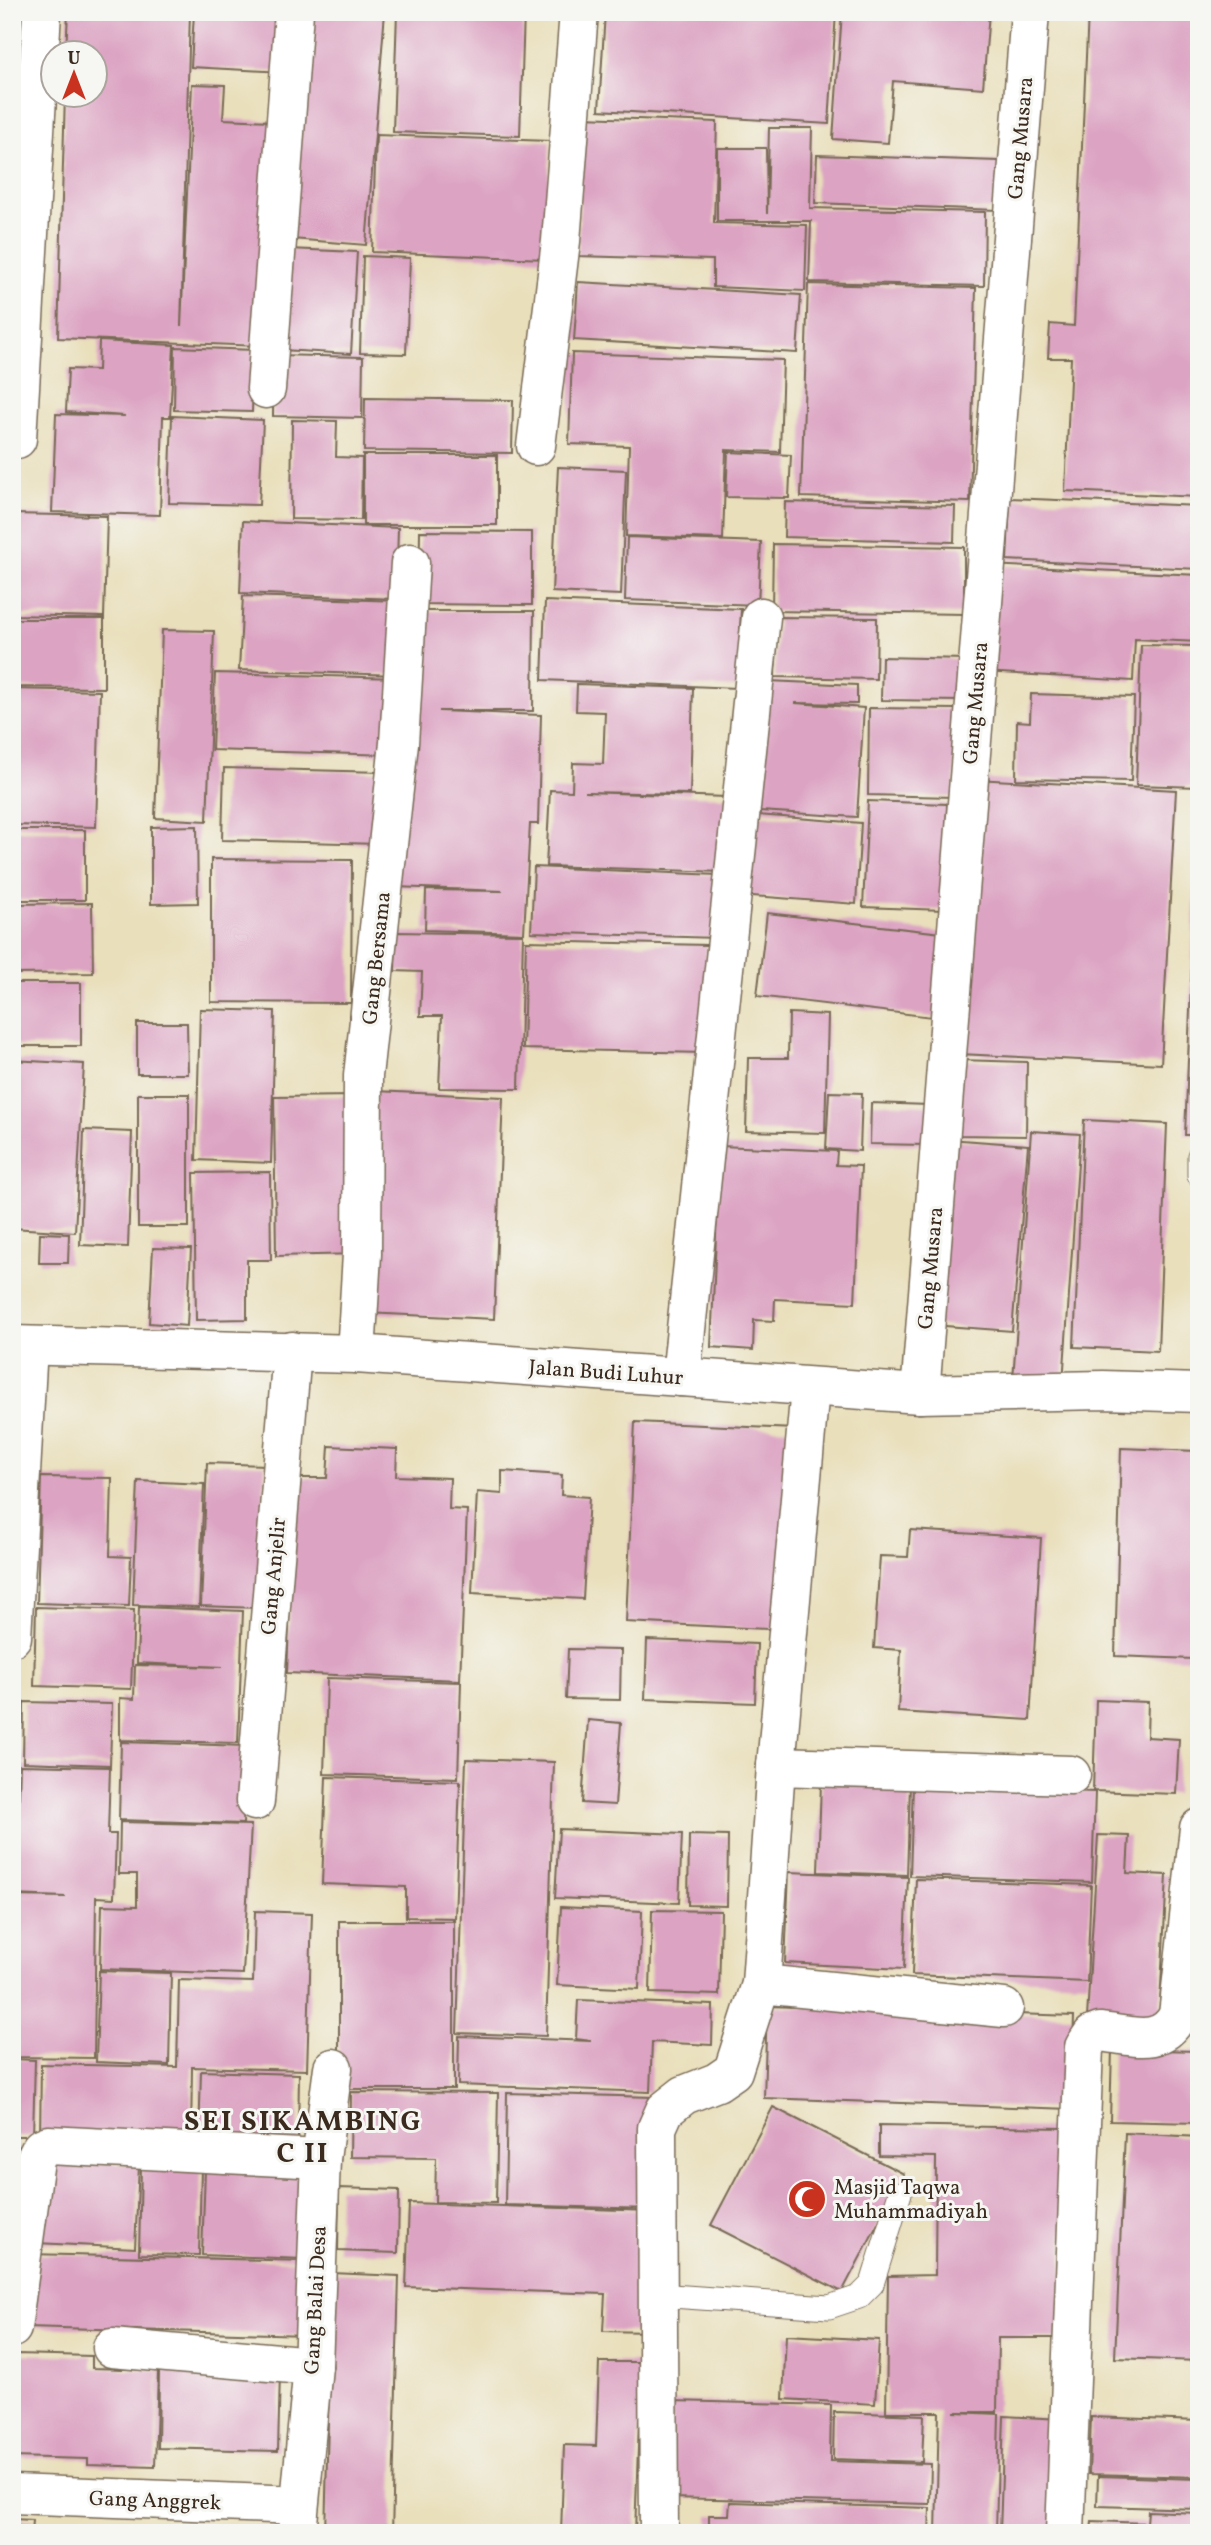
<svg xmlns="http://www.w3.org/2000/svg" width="1211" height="2545" font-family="Vollkorn,serif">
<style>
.building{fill:#dca3c2}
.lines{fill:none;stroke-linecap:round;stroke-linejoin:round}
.service-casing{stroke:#786955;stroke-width:25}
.minor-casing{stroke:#786955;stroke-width:41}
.service{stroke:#fff;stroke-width:23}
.minor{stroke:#fff;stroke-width:38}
.labels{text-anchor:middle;stroke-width:6;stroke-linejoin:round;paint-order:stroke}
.street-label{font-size:21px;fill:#3b2a1e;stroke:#f6f6f2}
.poi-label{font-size:21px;fill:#3b2a1e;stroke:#f6f6f2;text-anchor:start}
.district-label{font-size:28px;font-weight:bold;letter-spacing:2px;fill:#3b2a1e;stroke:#f6f6f2}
</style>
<rect width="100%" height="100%" fill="#f6f6f2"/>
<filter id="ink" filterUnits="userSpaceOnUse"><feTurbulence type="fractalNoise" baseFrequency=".0143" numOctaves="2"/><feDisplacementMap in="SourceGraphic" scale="14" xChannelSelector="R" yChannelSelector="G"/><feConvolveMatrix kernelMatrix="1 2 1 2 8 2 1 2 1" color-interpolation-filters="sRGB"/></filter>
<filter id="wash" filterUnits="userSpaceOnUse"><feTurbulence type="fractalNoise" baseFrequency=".00686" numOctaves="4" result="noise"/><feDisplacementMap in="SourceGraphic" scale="28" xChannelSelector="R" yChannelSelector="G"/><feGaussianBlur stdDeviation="1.57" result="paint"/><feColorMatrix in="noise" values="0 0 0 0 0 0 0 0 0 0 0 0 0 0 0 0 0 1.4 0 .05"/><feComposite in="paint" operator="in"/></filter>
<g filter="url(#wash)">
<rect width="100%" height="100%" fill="#e9dfbb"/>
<g id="blocks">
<g class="building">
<path d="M68 12H190L181 326 192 84 225 85 223 119 271 121 260 346 58 338 65 94H94V52H66Z"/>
<path d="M194 12H288L284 72 191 67Z"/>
<path d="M304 12H385L366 245 280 238Z"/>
<path d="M397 12H524L520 136 393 132Z"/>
<path d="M605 12H836L829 124 599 110Z"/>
<path d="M842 12H989L983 88 893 81 888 143 833 139Z"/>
<path d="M1088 12H1199V497L1065 491 1071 358H1048L1050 324 1074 326Z"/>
<path d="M583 117 717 122 714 223 807 225 805 291 713 287V260L578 256Z"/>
<path d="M769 128H812L810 208 985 212 984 286 809 282 811 221H717V148H766L767 214Z"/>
<path d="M376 135 550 141 546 259 372 252Z"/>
<path d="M817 155 999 161 997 210 815 203Z"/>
<path d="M288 249 357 252 351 354 282 350Z"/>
<path d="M363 256 410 258 406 354 360 353Z"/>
<path d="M578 282 801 295 797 353 574 340Z"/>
<path d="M808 284 976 288 970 502 801 497Z"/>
<path d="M99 341 174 345 170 417H163L160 515 52 512 56 414 125 416 66 412 68 369 98 370Z"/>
<path d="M175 347 254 350 252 412 174 410Z"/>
<path d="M572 353 783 360 780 452 726 450 723 539 626 536 629 446 569 444Z"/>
<path d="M274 355 363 357 362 418 273 416Z"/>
<path d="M365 398 513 400 512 453 364 451Z"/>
<path d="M172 416 263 420 259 505 169 503Z"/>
<path d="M292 420 337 421 336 457 362 458 361 520 291 519Z"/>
<path d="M728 452 791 455 789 498 726 497Z"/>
<rect x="363" y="455" width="134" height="70"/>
<path d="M558 467 626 470 621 595 552 592Z"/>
<path d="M1010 498 1199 506V569L1007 560Z"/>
<path d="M785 502 955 506 954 542 784 537Z"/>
<path d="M12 514 107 516 104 617 12 615Z"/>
<path d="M243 521 398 528 396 599 240 593Z"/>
<path d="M420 531 532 532V605L419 604Z"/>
<path d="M627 537 761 542 758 605 625 600Z"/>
<path d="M773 544 964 547V614L772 611Z"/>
<path d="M989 565 1199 575V642L1135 639 1133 681 984 672Z"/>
<path d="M243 596 400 601 398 675 239 670Z"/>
<path d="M545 601 741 609 737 688 542 680Z"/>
<path d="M418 611H534L533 711H439L541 715 538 824H530L524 933 425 930 426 890 503 891 395 887Z"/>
<path d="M777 617 877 618 876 679 775 677Z"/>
<path d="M12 619H104V688L12 687Z"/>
<path d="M162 630 214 631 207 821 155 818Z"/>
<path d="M1141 645 1199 646V787L1136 785Z"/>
<path d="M882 657 965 659 964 701 881 700Z"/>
<path d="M215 673 396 678 394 755 212 750Z"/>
<path d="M768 681 857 685V704L795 703 864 708 857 817 760 811Z"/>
<path d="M577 684 693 688 690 794 585 792 726 797 724 872 546 866 550 790 572 791 573 763 603 764 605 712 576 711Z"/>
<path d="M12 689 100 691 96 827 12 825Z"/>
<path d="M1031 694 1134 697 1131 781 1016 779 1017 721 1030 722Z"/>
<path d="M869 708 956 709 954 797 868 795Z"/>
<path d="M224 768 382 772 380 844 222 840Z"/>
<path d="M975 779 1176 790 1161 1064 960 1054Z"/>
<path d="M868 801 947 804 943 910 863 907Z"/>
<path d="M745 814 861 823 856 904 740 895Z"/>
<path d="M197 826 198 903 151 904V827Z"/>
<rect x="12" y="830" width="73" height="70"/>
<path d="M1197 835H1199V1135H1185Z"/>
<path d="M211 859 352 860 351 1003 211 1002Z"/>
<path d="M534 867 718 875 716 938 531 932Z"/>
<path d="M92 903 93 973 12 974V904Z"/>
<path d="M767 913 950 934 940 1018 757 996Z"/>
<path d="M396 932 523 934 519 1089 439 1088 442 1016H420L422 972 395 971Z"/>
<path d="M526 941 707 945 705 1053 523 1049Z"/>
<rect x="12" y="983" width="69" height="63"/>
<path d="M200 1009 275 1011 271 1163 196 1160Z"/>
<path d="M789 1013 828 1015 825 1133 746 1131 748 1058H788Z"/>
<path d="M137 1023H187L188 1074H137Z"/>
<path d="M12 1060 84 1064 75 1232 12 1228Z"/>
<path d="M959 1060 1027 1062 1026 1136 958 1135Z"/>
<path d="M375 1091 503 1097 494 1319 366 1313Z"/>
<path d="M829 1092 862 1093 860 1151 826 1149Z"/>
<rect x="138" y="1094" width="51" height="133"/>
<path d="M355 1096 357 1254 276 1256 274 1097Z"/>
<path d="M871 1103 929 1105 928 1145 870 1144Z"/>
<path d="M1084 1120 1167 1124 1158 1351 1074 1347Z"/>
<path d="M84 1130 132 1132 128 1247 80 1245Z"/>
<path d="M1031 1131 1080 1134 1063 1383 1013 1380Z"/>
<path d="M948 1139 1028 1145 1012 1331 932 1325Z"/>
<path d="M720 1146 837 1151 836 1165 861 1166 855 1303 775 1299 774 1321 754 1320 753 1350 711 1347Z"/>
<path d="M270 1172 271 1260H247V1319L196 1320 194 1173Z"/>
<path d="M40 1233 69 1234 68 1263H39Z"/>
<path d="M153 1248 191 1249 187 1326 149 1323Z"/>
<path d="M635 1422 796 1429 787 1630 626 1622Z"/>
<path d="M329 1446 397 1449 396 1476 450 1478 449 1509 467 1510 460 1680 287 1673 295 1478H327Z"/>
<path d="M1121 1448 1197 1451 1199 1533 1194 1659 1115 1656Z"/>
<path d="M207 1463 265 1465 259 1608 201 1606Z"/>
<path d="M502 1471 562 1475 561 1495 589 1497 583 1599 472 1593 477 1492 502 1494Z"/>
<path d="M41 1477 112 1478 110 1556 131 1557 129 1606 37 1603Z"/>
<path d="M138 1481 204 1484 199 1607 133 1605Z"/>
<path d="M910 1530 1041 1538 1030 1720 898 1712 901 1650 874 1648 880 1556 908 1557Z"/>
<path d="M36 1607 134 1610 131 1689 34 1686Z"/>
<path d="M139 1607 243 1611 238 1743 120 1740V1698L134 1699 135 1665 223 1667 137 1663Z"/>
<path d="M647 1640 757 1644 755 1703 645 1699Z"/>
<path d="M568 1649 621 1650 620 1700 566 1699Z"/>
<path d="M327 1678 461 1682 458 1778 324 1774Z"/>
<path d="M1096 1700 1148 1702 1147 1737 1179 1739 1176 1794 1093 1791Z"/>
<path d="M24 1702 112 1704 110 1765 23 1762Z"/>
<path d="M588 1720 621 1723 615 1805 582 1803Z"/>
<path d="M121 1742 246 1746 243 1824 119 1820Z"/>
<path d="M466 1759 554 1762 546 2036 457 2033Z"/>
<path d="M20 1765 110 1767 108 1834H116L114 1898 96 1897 94 2058 12 2057V1896L66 1897 12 1895V1831H18Z"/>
<path d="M326 1777 460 1781 455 1918 406 1917V1887L322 1884Z"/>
<path d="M821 1782 910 1785 907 1875 818 1872Z"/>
<path d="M913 1786 1095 1792 1092 1882 910 1876Z"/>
<path d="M120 1822 251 1825 243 1974 100 1969 102 1905 137 1906V1874H119Z"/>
<path d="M559 1829 682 1834 679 1903 555 1898Z"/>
<path d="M689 1835 728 1836 727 1906 688 1905Z"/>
<path d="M1098 1835 1129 1836 1127 1873 1167 1875 1159 2023 1087 2018Z"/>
<path d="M789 1872 908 1877 904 1969 785 1963Z"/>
<path d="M916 1879 1091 1885 1087 1982 912 1975Z"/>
<path d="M561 1907 642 1911 639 1989 557 1985Z"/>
<path d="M652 1910 721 1911 719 1995 650 1993Z"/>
<path d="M255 1911 312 1913 307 2070 192 2067 191 2142 40 2139 41 2064 177 2067 179 1980 253 1982Z"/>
<rect x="339" y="1921" width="115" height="168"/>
<path d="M99 1971 171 1973 169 2065 96 2062Z"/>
<rect x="1194" y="1987" width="5" height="47"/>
<path d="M578 2000 713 2005 712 2045 652 2042 650 2092 458 2085 459 2036 591 2041 576 2039Z"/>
<path d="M767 2006 1074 2016 1071 2109 764 2098Z"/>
<path d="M1112 2049 1199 2051V2123L1110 2121Z"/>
<path d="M12 2059 35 2060 33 2136H12Z"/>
<path d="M201 2071 299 2074 298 2142 199 2140Z"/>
<path d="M351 2092 498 2093 496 2203 435 2202 436 2158 350 2157Z"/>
<path d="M507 2093 654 2097 652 2209 505 2205Z"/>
<path d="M773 2107 904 2174 842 2292 711 2225Z"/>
<path d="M879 2125 1064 2128 1062 2338H998L997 2412H954L999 2414 996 2533H936L939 2412H886L888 2276 935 2275 936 2157 879 2156Z"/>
<path d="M1125 2133 1199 2137V2361L1115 2358Z"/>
<path d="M12 2146H18L15 2223H12Z"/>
<path d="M41 2161 139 2165 135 2248 37 2243Z"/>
<path d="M141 2167 201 2168 199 2255 139 2254Z"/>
<path d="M205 2169 307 2173 304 2259 202 2255Z"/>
<path d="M339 2188 399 2190 398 2253 338 2251Z"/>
<path d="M409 2203 653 2211 649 2332 603 2331 605 2294 406 2287Z"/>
<path d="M29 2254 309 2261 307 2335 27 2327Z"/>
<path d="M332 2273 399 2276 392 2533H325Z"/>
<path d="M786 2335 879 2340 875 2404 783 2399Z"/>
<path d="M16 2354 92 2356V2368L158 2370 155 2467 88 2465V2459L12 2457Z"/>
<path d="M599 2362H641L635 2533H561L564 2445 596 2446Z"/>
<path d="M159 2369 280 2372 278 2451 158 2448Z"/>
<path d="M672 2401 831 2405 830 2461 931 2464 930 2504 669 2498Z"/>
<path d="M834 2412 924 2415 922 2462 833 2459Z"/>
<path d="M1004 2416 1062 2419 1058 2533H1000Z"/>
<path d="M1091 2417 1199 2421V2477L1089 2474Z"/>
<path d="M1098 2476 1199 2479V2509L1097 2506Z"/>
<path d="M730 2502 930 2508 929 2533H709V2515H729Z"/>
<path d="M1148 2511 1199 2513V2533H1091L1092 2521 1147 2523Z"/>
<path d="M12 2519 32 2520 31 2533H12Z"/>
<path d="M159 2528 255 2530V2533H159Z"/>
</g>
</g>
</g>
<g filter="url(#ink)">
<use href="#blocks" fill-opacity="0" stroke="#786955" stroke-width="2"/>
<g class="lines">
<defs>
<g id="service">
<path d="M1199 1156V1175"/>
<path d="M657 2295 829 2307 859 2297 872 2284 900 2193"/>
</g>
<g id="minor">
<path d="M266 389 294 12"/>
<path d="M17 439 42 12"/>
<path d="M536 446 561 241 579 12"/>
<path d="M12 1345 356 1354 920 1394 1103 1390 1199 1393"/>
<path d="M356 1354 362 1254 363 1076 399 743 410 563"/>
<path d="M681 1377 761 617"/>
<path d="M920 1394 1030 12"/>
<path d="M12 1637 28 1346"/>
<path d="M776 1766 1071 1775"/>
<path d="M255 1801 292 1351"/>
<path d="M761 1984 1004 2008"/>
<path d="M12 2328 35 2160 41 2148 48 2145 321 2159"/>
<path d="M112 2348 313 2366"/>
<path d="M12 2494 299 2505"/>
<path d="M297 2533 313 2366 321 2159 333 2068"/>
<path d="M659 2533 657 2128 665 2110 684 2095 717 2082 733 2071 761 1984 776 1766 810 1388"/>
<path d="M1065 2533 1084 2047 1092 2035 1100 2032C1130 2035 1162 2048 1178 2015L1199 1828"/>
</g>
</defs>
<use href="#service" class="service-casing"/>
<use href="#minor" class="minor-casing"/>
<use href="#service" class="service"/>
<use href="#minor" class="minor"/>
</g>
</g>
<defs>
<symbol id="mosque-disc" viewBox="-11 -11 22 22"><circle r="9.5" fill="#c8321e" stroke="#f6f6f2"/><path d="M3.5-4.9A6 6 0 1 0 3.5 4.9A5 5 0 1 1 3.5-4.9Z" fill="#fff"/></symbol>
</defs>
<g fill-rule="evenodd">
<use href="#mosque-disc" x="785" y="2177" width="44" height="44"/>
</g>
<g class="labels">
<g class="street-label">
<text transform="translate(1020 138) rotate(-85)" y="7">Gang Musara</text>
<text transform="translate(975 703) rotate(-85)" y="7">Gang Musara</text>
<text transform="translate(376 958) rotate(-84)" y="7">Gang Bersama</text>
<text transform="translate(930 1268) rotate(-85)" y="7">Gang Musara</text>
<text transform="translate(606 1372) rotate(4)" y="7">Jalan Budi Luhur</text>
<text transform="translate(273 1576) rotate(-85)" y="7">Gang Anjelir</text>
<text transform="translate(315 2300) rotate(-87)" y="7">Gang Balai Desa</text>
<text transform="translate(155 2500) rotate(2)" y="7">Gang Anggrek</text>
</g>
<g class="poi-label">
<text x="834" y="2194">Masjid Taqwa<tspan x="834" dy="24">Muhammadiyah</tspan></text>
</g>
<g class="district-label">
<text x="303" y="2130">SEI SIKAMBING<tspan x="303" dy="32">C II</tspan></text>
</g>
</g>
<rect width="1211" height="2545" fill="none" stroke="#f6f6f2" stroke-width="42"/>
<g transform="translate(74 74)"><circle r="33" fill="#f6f6f2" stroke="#aba49d" stroke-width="2"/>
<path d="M0-5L12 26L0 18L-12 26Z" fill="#c8321e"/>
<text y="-10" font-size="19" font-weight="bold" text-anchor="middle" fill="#3b2a1e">U</text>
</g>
</svg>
